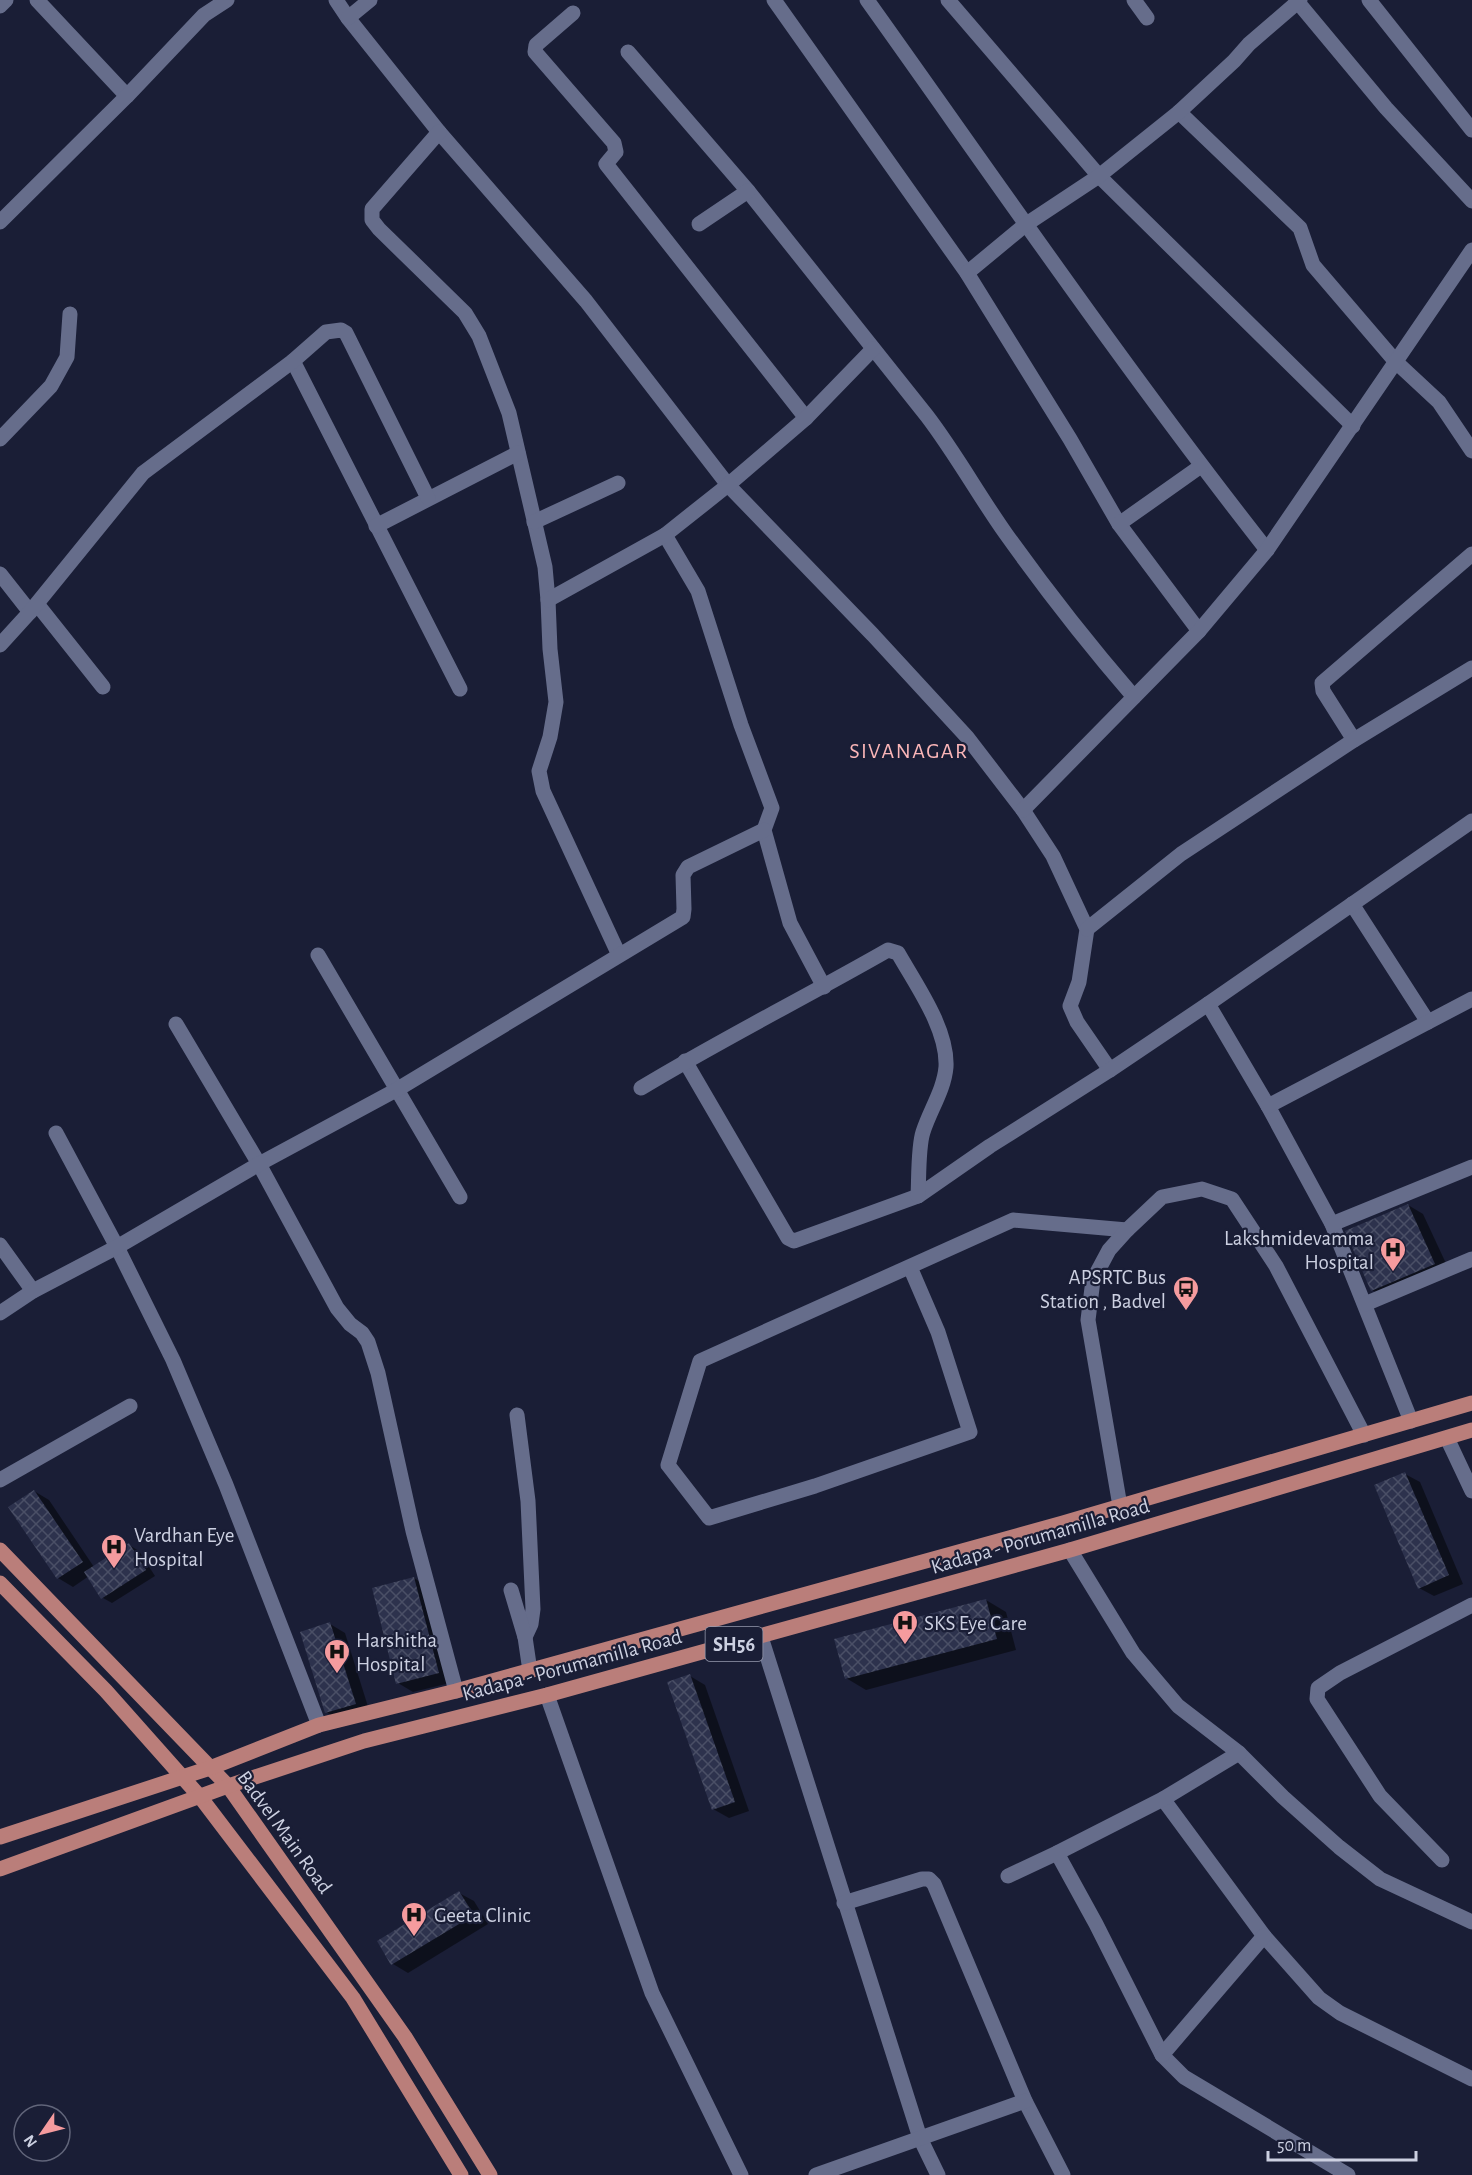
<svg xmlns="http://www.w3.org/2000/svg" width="1472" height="2175" font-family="'Alegreya Sans',sans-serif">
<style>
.shadow{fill:#0007}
.building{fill:url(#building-cross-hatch)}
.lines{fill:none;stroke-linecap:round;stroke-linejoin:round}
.minor{stroke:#666d8b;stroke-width:15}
.major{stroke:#ba7e7a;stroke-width:15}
.labels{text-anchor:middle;stroke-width:4.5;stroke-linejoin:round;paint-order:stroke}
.shield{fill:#1a1e36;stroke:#979bae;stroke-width:1.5}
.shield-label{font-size:20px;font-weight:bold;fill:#ccd0e1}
.poi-label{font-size:21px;fill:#ccd0e1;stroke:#1a1e36;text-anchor:start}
.street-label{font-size:21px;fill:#ccd0e1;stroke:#1a1e36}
.neighbourhood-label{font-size:22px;letter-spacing:1.5px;fill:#fbb6b8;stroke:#1a1e36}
</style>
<defs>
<pattern id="building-cross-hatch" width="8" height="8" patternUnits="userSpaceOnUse" patternTransform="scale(1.5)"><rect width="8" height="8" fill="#2d324d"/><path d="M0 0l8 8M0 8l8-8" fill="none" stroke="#4a4f66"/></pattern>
</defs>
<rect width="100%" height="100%" fill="#1a1e36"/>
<g class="shadow">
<path d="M1408 1205 1423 1214 1450 1272 1387 1299 1372 1290Z"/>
<path d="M1405 1474 1420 1482 1463 1584 1434 1596 1419 1588Z"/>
<path d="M34 1491 49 1500 94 1567 129 1545 139 1551 155 1576 112 1603 103 1598 89 1576 73 1587 58 1578Z"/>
<path d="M414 1578 429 1587 454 1682 413 1692 398 1683Z"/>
<path d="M986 1600 1006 1612 1016 1650 866 1690 846 1678Z"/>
<path d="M330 1624 345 1633 370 1713 341 1721 326 1712Z"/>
<path d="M690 1676 705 1685 749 1811 729 1818 713 1809Z"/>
<path d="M459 1893 474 1901 488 1924 408 1973 393 1964 379 1941Z"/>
</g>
<g class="building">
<path d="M1408 1204 1435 1264 1371 1291 1345 1231Z"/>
<path d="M1405 1472 1449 1575 1418 1589 1374 1485Z"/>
<path d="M34 1490 83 1562 57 1579 8 1507Z"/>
<path d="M129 1543 146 1570 101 1599 84 1572Z"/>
<path d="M414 1577 439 1673 396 1684 372 1588Z"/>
<path d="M986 1599 997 1639 845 1679 834 1639Z"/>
<path d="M330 1622 356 1704 325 1713 300 1632Z"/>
<path d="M690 1674 735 1802 712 1810 667 1682Z"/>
<path d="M459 1891 474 1915 391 1965 377 1941Z"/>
</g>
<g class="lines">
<g class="minor">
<path d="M37 0 127 96"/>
<path d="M336 0 348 18 439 132 586 301 728 485 873 635 967 737 1023 810 1053 856 1087 929 1079 982 1070 1006 1077 1022 1110 1070"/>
<path d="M774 0 967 273 1070 439 1119 524 1199 631"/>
<path d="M867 0C999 185 1127 372 1267 550"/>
<path d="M948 0 1099 176 1353 426"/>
<path d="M1134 0 1147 18"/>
<path d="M1296 0 1386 108 1472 201"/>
<path d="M1369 0 1472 130"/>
<path d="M0 6 6 0"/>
<path d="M573 13 536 45 535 52 614 143 616 152 606 164 806 418"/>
<path d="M348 18 370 0"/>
<path d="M628 52 748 191 927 416C956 454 979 496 1006 534 1046 590 1089 645 1134 697"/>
<path d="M1179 112 1300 228 1313 265 1396 362 1439 402 1472 451"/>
<path d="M439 132 372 209V220L379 229 465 313 479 336 509 413 545 567 548 600 550 649 556 702 550 737 539 771 543 791 619 955"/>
<path d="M0 222 127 96 204 15 227 0"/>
<path d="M699 224 748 191"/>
<path d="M967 273 1025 225 1099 176 1179 112 1234 61 1249 44 1300 0"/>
<path d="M293 361 460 689"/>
<path d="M0 439 51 386 67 357 70 314"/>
<path d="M534 522 618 483"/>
<path d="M1119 524 1201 466"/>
<path d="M376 526 518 453"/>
<path d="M665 535 698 591 741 725 772 808 764 830 790 923 824 987"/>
<path d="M0 574 30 612"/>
<path d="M548 600 665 535 728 485 806 418 873 349"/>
<path d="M37 604 103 687"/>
<path d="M0 645 30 612 143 473 293 361 326 332 341 330 346 333 428 498"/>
<path d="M1354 740 1323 691 1322 683 1472 554"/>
<path d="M1023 810 1199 631 1267 550 1472 250"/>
<path d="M1352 904 1428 1022"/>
<path d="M1087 929 1181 854 1354 740 1472 668"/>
<path d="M318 955 460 1197"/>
<path d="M1208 1004 1268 1106 1332 1224 1411 1421"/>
<path d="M176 1024 259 1164 337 1308 350 1324 362 1333 368 1342 378 1373 413 1531 456 1691"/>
<path d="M685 1061 788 1238 794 1241 918 1196 990 1146 1110 1070 1208 1004 1472 821"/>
<path d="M641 1088C722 1039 806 997 888 950L898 953C916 985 948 1029 946 1067 944 1090 930 1110 923 1132 918 1147 919 1179 918 1196"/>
<path d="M1268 1106 1472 999"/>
<path d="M56 1133 117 1247 173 1360 226 1485 319 1725"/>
<path d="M1332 1224 1472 1167"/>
<path d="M0 1245 33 1291"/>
<path d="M910 1267 938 1332 970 1432 815 1486 709 1518 668 1465 700 1361 1013 1220 1127 1230"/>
<path d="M1365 1304 1472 1259"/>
<path d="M0 1313 33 1291 117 1247 259 1164 398 1089 683 917 684 909 683 875 688 867 764 830"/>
<path d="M517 1415 528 1501 533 1609 531 1624 525 1637"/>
<path d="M1447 1438 1472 1491"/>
<path d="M0 1480 130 1406"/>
<path d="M1120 1506 1088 1320 1093 1280 1109 1250 1127 1230 1162 1197 1202 1189 1232 1199 1276 1266 1364 1435"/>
<path d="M1070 1550 1133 1653 1178 1706 1239 1753 1283 1797 1339 1847 1380 1879 1472 1922"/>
<path d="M511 1590 525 1637 530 1671"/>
<path d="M761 1637 920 2138 938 2175"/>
<path d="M547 1695 652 1993 741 2175"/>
<path d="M1163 1799 1264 1936 1319 1998 1340 2013 1472 2079"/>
<path d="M1057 1853 1096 1924 1162 2055 1184 2077 1348 2175"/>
<path d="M1442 1860 1380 1796 1317 1699 1318 1688 1340 1673 1472 1605"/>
<path d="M1008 1876 1057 1853 1163 1799 1239 1753"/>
<path d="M844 1903 922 1879H929L934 1884 1025 2101 1063 2175"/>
<path d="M1162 2055 1264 1936"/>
<path d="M816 2175 1025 2101"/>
</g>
<g class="major">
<path d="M0 1550 228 1786 405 2037 490 2175"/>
<path d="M0 1583 106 1691 201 1798 353 1998 461 2175"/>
<path d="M0 1837 210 1768 319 1725 456 1691 1063 1523 1472 1403"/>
<path d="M0 1869 228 1786 364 1741 547 1695 1070 1550 1472 1430"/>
</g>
</g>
<defs>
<symbol id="hospital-pin" viewBox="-11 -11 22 30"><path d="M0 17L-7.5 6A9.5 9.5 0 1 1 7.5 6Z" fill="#f59b9e" stroke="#1a1e36"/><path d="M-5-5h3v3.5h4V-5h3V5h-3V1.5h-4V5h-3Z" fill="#111"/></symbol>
<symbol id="bus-pin" viewBox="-11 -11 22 30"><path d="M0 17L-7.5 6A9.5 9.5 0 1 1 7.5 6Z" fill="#f59b9e" stroke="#1a1e36"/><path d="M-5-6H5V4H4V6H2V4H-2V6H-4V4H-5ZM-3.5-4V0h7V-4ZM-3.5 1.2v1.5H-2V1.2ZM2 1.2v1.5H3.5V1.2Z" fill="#111"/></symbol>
</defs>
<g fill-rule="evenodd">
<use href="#hospital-pin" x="1378" y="1235" width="30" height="40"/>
<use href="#bus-pin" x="1171" y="1274" width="30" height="40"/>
<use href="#hospital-pin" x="99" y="1532" width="30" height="40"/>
<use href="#hospital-pin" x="890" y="1608" width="30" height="40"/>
<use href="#hospital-pin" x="322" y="1637" width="30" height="40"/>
<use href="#hospital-pin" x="399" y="1900" width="30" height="40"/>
</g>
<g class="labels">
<rect class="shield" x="705.5" y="1627" width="57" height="34" rx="4.5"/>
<g class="shield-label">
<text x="734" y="1651">SH56</text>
</g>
<g class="poi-label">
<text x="1374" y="1245" text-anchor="end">Lakshmidevamma<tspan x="1374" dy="24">Hospital</tspan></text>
<text x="1166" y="1284" text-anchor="end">APSRTC Bus<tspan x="1166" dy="24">Station , Badvel</tspan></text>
<text x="134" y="1542">Vardhan Eye<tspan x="134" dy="24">Hospital</tspan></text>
<text x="924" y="1630">SKS Eye Care</text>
<text x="356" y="1647">Harshitha<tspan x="356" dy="24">Hospital</tspan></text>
<text x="434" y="1922">Geeta Clinic</text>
</g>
<g class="street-label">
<text transform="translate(1040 1536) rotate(-16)" y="7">Kadapa - Porumamilla Road</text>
<text transform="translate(572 1665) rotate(-15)" y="7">Kadapa - Porumamilla Road</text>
<text transform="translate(285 1832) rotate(54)" y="7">Badvel Main Road</text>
</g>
<g class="neighbourhood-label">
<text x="909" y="758">SIVANAGAR</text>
</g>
</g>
<g transform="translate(42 2133) rotate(235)"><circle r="28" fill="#1a1e36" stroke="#61657a" stroke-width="1.5"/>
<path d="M0-4.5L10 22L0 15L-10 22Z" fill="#f59b9e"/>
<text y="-9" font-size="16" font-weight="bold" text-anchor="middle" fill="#ccd0e1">N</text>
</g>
<path d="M1268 2151v9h148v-9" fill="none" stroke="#ccd0e1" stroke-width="3"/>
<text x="1277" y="2151" font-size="18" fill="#ccd0e1" stroke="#1a1e36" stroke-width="4.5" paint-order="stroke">50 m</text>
</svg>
